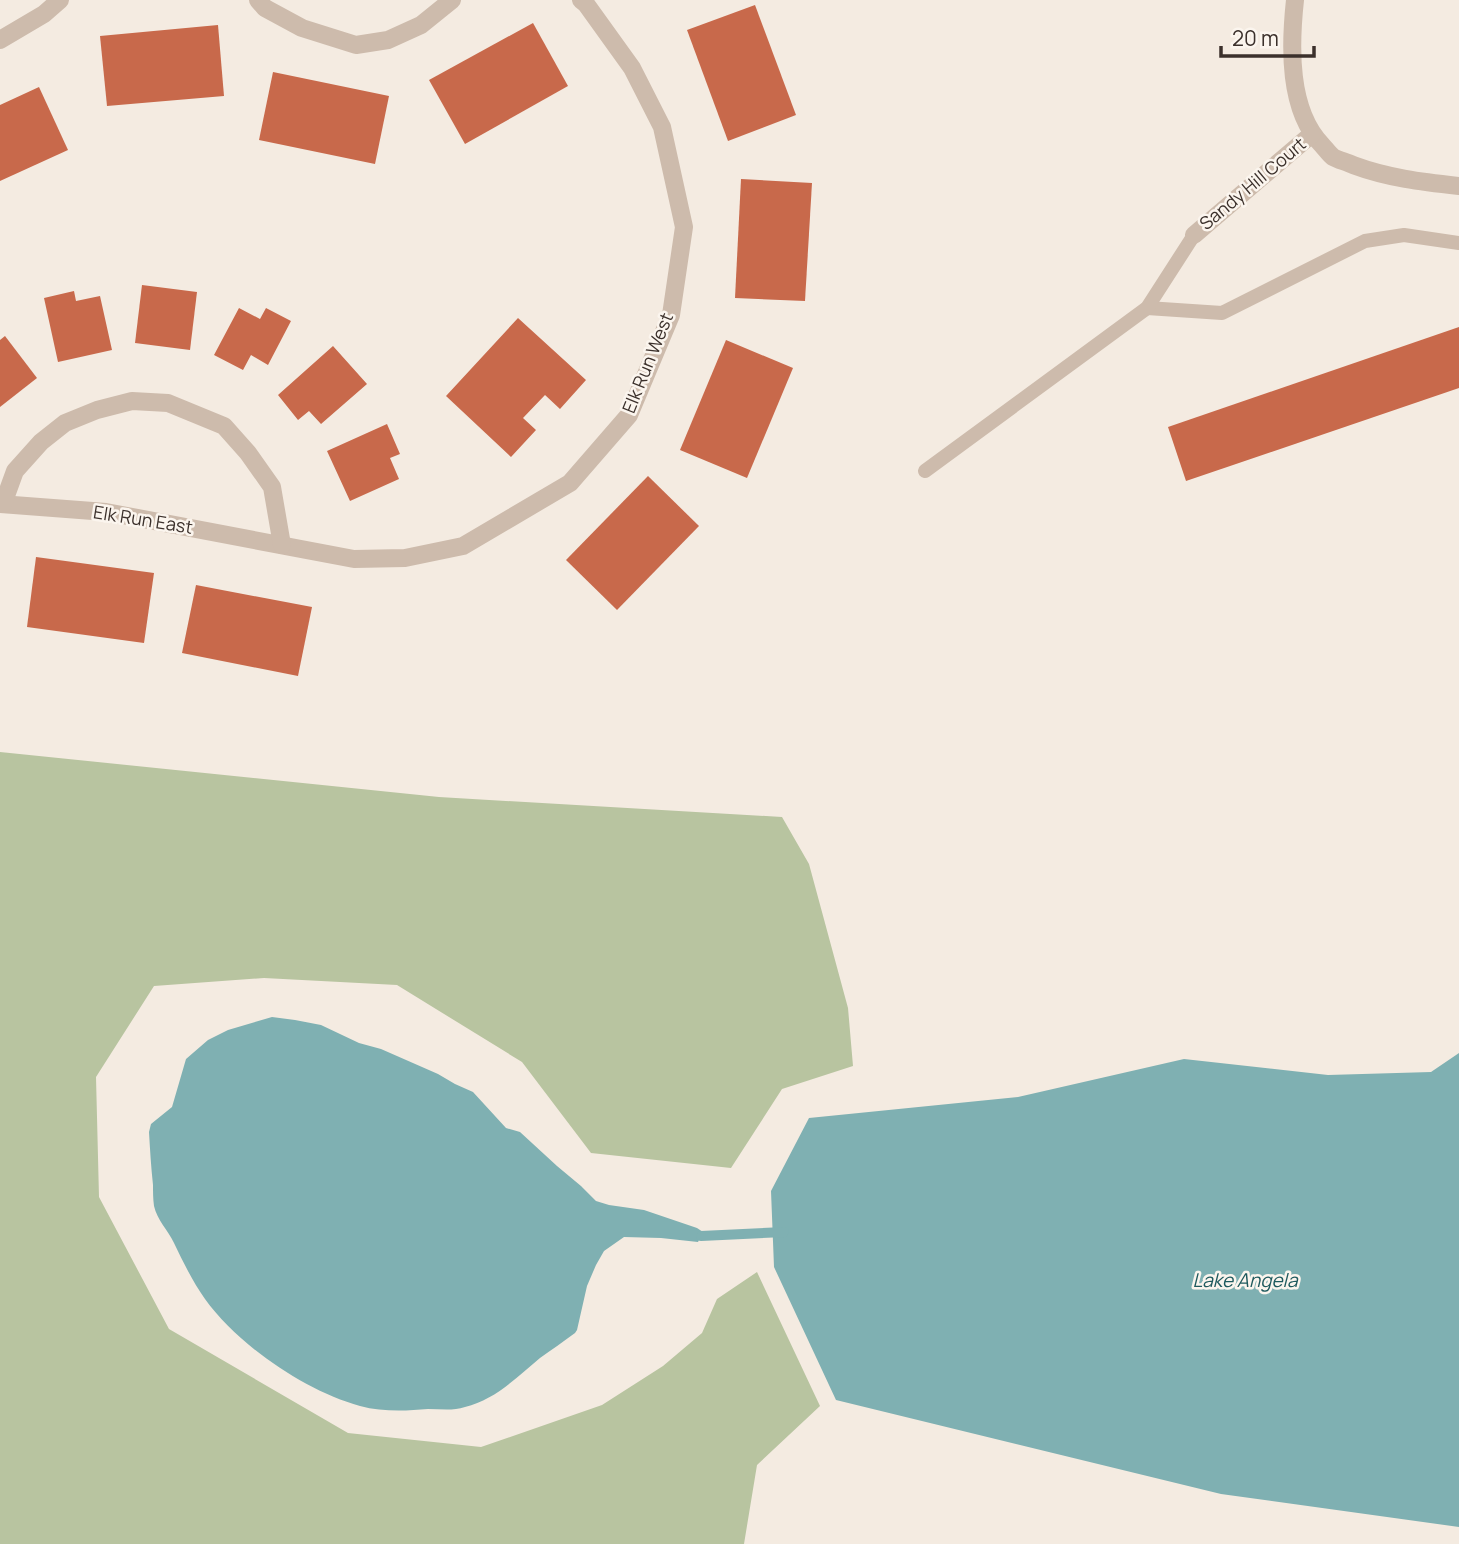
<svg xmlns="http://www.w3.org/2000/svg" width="1459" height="1544" font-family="Manrope,sans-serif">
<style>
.green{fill:#b8c4a0}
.water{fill:#7fb0b2}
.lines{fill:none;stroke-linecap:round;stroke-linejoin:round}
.stream{stroke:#7fb0b2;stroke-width:10}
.building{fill:#c8694b}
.lane{stroke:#cdbbac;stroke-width:14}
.street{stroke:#cdbbac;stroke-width:18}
.labels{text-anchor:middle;stroke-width:5;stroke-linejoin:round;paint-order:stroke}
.street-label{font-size:18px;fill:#3b302b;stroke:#fbf5ee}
.water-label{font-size:19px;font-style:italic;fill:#1f5a5e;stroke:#fbf5ee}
</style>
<rect width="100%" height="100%" fill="#f4ebe1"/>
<path class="green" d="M0 752 439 797 782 817 809 864 848 1008 853 1066 782 1089 731 1168 591 1153 522 1062 397 985 264 978 154 986 96 1077 99 1197 169 1329 348 1433 481 1447 602 1405 663 1366 702 1333 717 1299 757 1272 820 1406 757 1465 744 1544H0Z"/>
<g class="water">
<path d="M272 1017 295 1020 321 1025 359 1043 381 1049 438 1074 455 1084 473 1092 506 1128 520 1132 557 1166 581 1186 596 1201 609 1205 644 1210 697 1228 703 1232 698 1242 661 1238 624 1237 604 1251 596 1265 587 1286 577 1330 575 1333C563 1342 551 1350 540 1358 517 1377 495 1400 465 1407 453 1411 441 1409 428 1409 406 1411 382 1412 360 1406 305 1391 238 1345 205 1299 193 1282 183 1262 174 1243 168 1230 157 1220 154 1206 153 1199 153 1192 153 1185 151 1167 150 1149 149 1132L151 1124 172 1107 186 1059 208 1040 228 1030Z"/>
<path d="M1459 1053V1527L1221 1494 836 1400 774 1267 771 1191 809 1118 1018 1097 1184 1059 1328 1075 1431 1072Z"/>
</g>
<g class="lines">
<path class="stream" d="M701 1236 784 1232"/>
</g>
<g class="building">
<path d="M755 5 796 115 728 141 687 30Z"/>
<path d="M533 23 568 86 465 144 429 80Z"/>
<path d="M218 25 224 96 107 106 100 36Z"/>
<path d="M273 72 389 96 375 164 259 140Z"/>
<path d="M39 87 68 150 0 181V105Z"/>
<path d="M741 179 812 183 805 301 735 298Z"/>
<path d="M142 285 197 292 190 350 135 343Z"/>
<path d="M74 291 76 301 100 296 112 350 58 362 44 298Z"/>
<path d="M239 308 260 319 266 308 291 321 268 365 251 355 243 370 214 355Z"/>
<path d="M518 318 586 380 560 409 545 395 523 418 536 430 511 457 446 396Z"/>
<path d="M1459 327V388L1186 481 1168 427Z"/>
<path d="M5 336 37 378 0 407V340Z"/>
<path d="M726 340 793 368 747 478 680 450Z"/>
<path d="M333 346 367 384 321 424 309 411 298 420 278 395Z"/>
<path d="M387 424 400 454 390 458 399 479 350 501 327 451Z"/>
<path d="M648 476 699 526 617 610 566 560Z"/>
<path d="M36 557 154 573 144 643 27 627Z"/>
<path d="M196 585 312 607 298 676 182 653Z"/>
</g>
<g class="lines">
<g class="lane">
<path d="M1147 308 1222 313 1365 241 1404 235 1459 243"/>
<path d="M925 471 1147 308 1194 235"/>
</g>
<g class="street">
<path d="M258 0 265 8 302 28 356 45 388 40 421 25 452 0"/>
<path d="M1295 0C1290 46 1288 110 1322 145 1325 148 1329 154 1333 157 1338 160 1347 162 1353 165 1388 178 1422 182 1459 186"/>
<path d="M0 40 44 14 60 0"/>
<path d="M1194 235 1312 134"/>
<path d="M0 504 106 512 354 559 405 558 463 546 570 483 629 415 671 315 684 227 662 127 632 68 586 4 581 0"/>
<path d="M3 504 15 471 41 442 65 423 97 410 132 401 168 403 224 426 248 453 272 487 282 545"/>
</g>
</g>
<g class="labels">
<g class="street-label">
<text transform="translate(1253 184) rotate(-40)" y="6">Sandy Hill Court</text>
<text transform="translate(648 363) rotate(-68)" y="6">Elk Run West</text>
<text transform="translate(143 520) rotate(9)" y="6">Elk Run East</text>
</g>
<g class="water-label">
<text x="1245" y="1287">Lake Angela</text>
</g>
</g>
<path d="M1221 46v10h93v-10" fill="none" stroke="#3b302b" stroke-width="3.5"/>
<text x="1232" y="46" font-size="21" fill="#3b302b" stroke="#fbf5ee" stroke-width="5" paint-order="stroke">20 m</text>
</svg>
